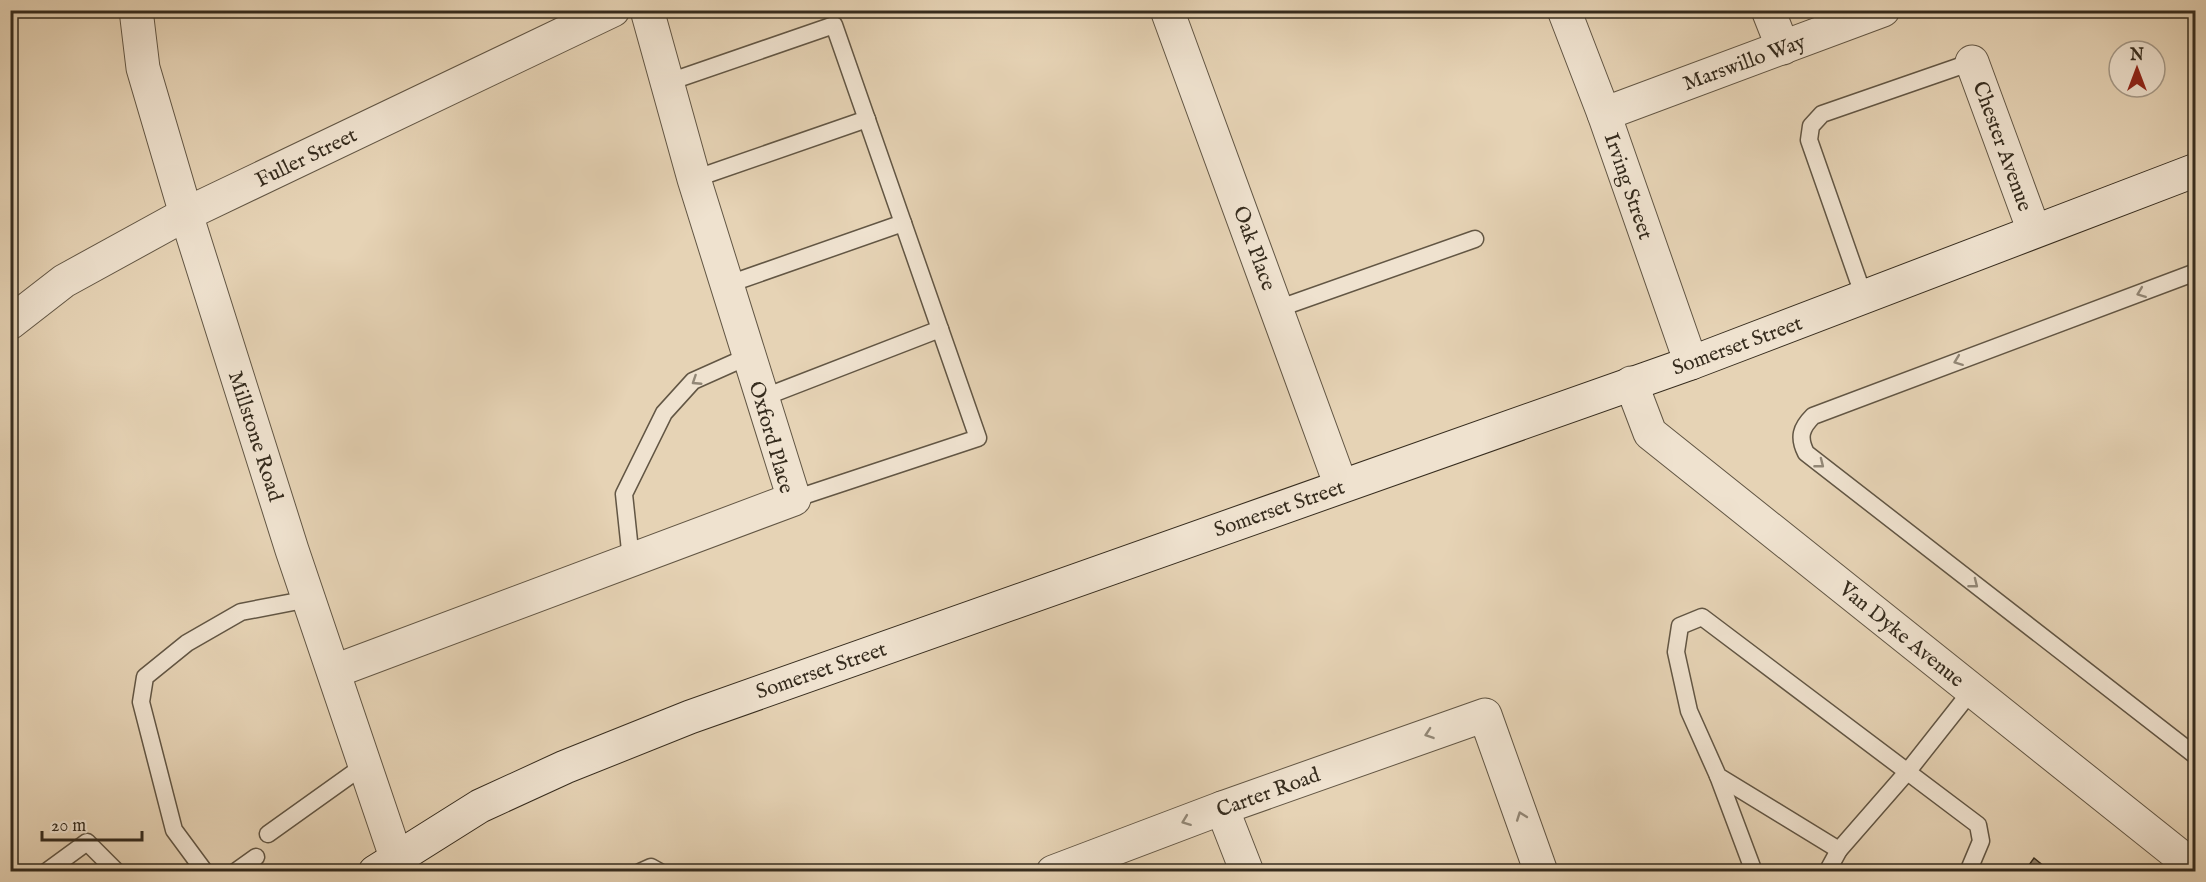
<svg xmlns="http://www.w3.org/2000/svg" width="2206" height="882" font-family="'IM FELL English',serif">
<style>
.building{fill:#92836d;stroke:#362c1e;stroke-width:1.5}
.lines{fill:none;stroke-linecap:round;stroke-linejoin:round}
.lane-casing{stroke:#625644;stroke-width:19}
.street-casing{stroke:#625644;stroke-width:35}
.secondary-casing{stroke:#362c1e;stroke-width:35}
.lane{stroke:#efe2cf;stroke-width:16}
.street{stroke:#efe2cf;stroke-width:33}
.secondary{stroke:#efe2cf;stroke-width:33}
.oneway{stroke:#928776}
.labels{text-anchor:middle;stroke-width:4.5;stroke-linejoin:round;paint-order:stroke}
.street-label{font-size:21px;fill:#362c1e;stroke:#efe2cf}
</style>
<rect width="100%" height="100%" fill="#e6d3b5"/>
<filter id="stains"><feTurbulence type="fractalNoise" baseFrequency=".00333" numOctaves="4"/><feColorMatrix values="0 0 0 0 .2 0 0 0 0 .09 0 0 0 0 .02 0 0 0 .5 -.17"/></filter>
<radialGradient id="worn" r=".72"><stop offset=".6" stop-color="#630" stop-opacity="0"/><stop offset="1" stop-color="#630" stop-opacity=".3"/></radialGradient>
<path class="building" d="M2034 858 2051 872H2024Z"/>
<g class="lines">
<defs>
<g id="lane">
<path d="M666 83 834 25 978 438 794 499"/>
<path d="M694 179 867 119"/>
<path d="M2196 272 1813 416C1801 428 1798 437 1806 453L2196 756"/>
<path d="M726 285 903 223"/>
<path d="M1864 297 1809 140 1811 126 1822 114 1972 62"/>
<path d="M1277 309 1475 239"/>
<path d="M762 398 940 329"/>
<path d="M631 560 624 494 664 413 693 381 749 356"/>
<path d="M1718 776 1754 872"/>
<path d="M268 834 366 764"/>
<path d="M1839 850 1718 776 1689 711 1676 652 1680 626 1702 617 1978 825 1981 841 1968 872"/>
<path d="M46 872 87 842 117 872"/>
<path d="M205 872 174 830 141 702 145 677 187 643 241 612 309 599"/>
<path d="M235 872 256 857"/>
<path d="M640 872 651 867 660 872"/>
<path d="M1827 872 1839 850 1908 771 1972 690"/>
</g>
<g id="street">
<path d="M136 10 143 68 186 214 292 550 396 857"/>
<path d="M1167 10 1341 486"/>
<path d="M1564 10 1604 114 1691 363"/>
<path d="M1768 10 1783 48"/>
<path d="M1972 62 2034 231"/>
<path d="M1604 114 1883 10"/>
<path d="M10 323 64 281 186 214 613 10"/>
<path d="M1631 383 1650 433 2196 869"/>
<path d="M335 671 794 499 694 179 647 10"/>
<path d="M1222 808 1247 872"/>
<path d="M1053 872 1222 808 1485 715 1541 872"/>
</g>
<path id="secondary" d="M375 872 480 806 565 767 690 717 1691 363 2196 170"/>
</defs>
<use href="#lane" class="lane-casing"/>
<use href="#street" class="street-casing"/>
<use href="#secondary" class="secondary-casing"/>
<use href="#lane" class="lane"/>
<use href="#street" class="street"/>
<use href="#secondary" class="secondary"/>
</g>
<defs><path id="oneway-chevron" d="M-2-3.5L2.5 0L-2 3.5" fill="none" stroke-width="1.6" stroke-linecap="round" stroke-linejoin="round" transform="scale(1.5)"/></defs>
<g class="oneway">
<use href="#oneway-chevron" transform="translate(2141 293) rotate(159)"/>
<use href="#oneway-chevron" transform="translate(1958 361) rotate(159)"/>
<use href="#oneway-chevron" transform="translate(696 381) rotate(147)"/>
<use href="#oneway-chevron" transform="translate(1820 464) rotate(38)"/>
<use href="#oneway-chevron" transform="translate(1974 584) rotate(38)"/>
<use href="#oneway-chevron" transform="translate(1429 734) rotate(161)"/>
<use href="#oneway-chevron" transform="translate(1521 816) rotate(-110)"/>
<use href="#oneway-chevron" transform="translate(1186 821) rotate(159)"/>
</g>
<g class="labels">
<g class="street-label">
<text transform="translate(1744 62) rotate(-20)" y="7">Marswillo Way</text>
<text transform="translate(2003 146) rotate(70)" y="7">Chester Avenue</text>
<text transform="translate(306 157) rotate(-26)" y="7">Fuller Street</text>
<text transform="translate(1629 186) rotate(71)" y="7">Irving Street</text>
<text transform="translate(1255 248) rotate(70)" y="7">Oak Place</text>
<text transform="translate(1737 345) rotate(-20)" y="7">Somerset Street</text>
<text transform="translate(256 436) rotate(72)" y="7">Millstone Road</text>
<text transform="translate(772 437) rotate(74)" y="7">Oxford Place</text>
<text transform="translate(1279 508) rotate(-19)" y="7">Somerset Street</text>
<text transform="translate(1902 634) rotate(39)" y="7">Van Dyke Avenue</text>
<text transform="translate(821 670) rotate(-19)" y="7">Somerset Street</text>
<text transform="translate(1268 792) rotate(-20)" y="7">Carter Road</text>
</g>
</g>
<rect width="2206" height="882" fill="none" stroke="#e6d3b5" stroke-width="36"/>
<rect x="12" y="12" width="2182" height="858" fill="none" stroke="#362c1e" stroke-width="3"/>
<rect x="18" y="18" width="2170" height="846" fill="none" stroke="#362c1e" stroke-width="1.5"/>
<g transform="translate(2137 69)"><circle r="28" fill="#efe2cf" stroke="#a59988" stroke-width="1.5"/>
<path d="M0-4.5L10 22L0 15L-10 22Z" fill="#8f2418"/>
<text y="-9" font-size="16" font-weight="bold" text-anchor="middle" fill="#362c1e">N</text>
</g>
<path d="M42 831v9h100v-9" fill="none" stroke="#362c1e" stroke-width="3"/>
<text x="51" y="831" font-size="18" fill="#362c1e" stroke="#efe2cf" stroke-width="4.5" paint-order="stroke">20 m</text>
<rect width="100%" height="100%" filter="url(#stains)"/>
<rect width="100%" height="100%" fill="url(#worn)"/>
</svg>
